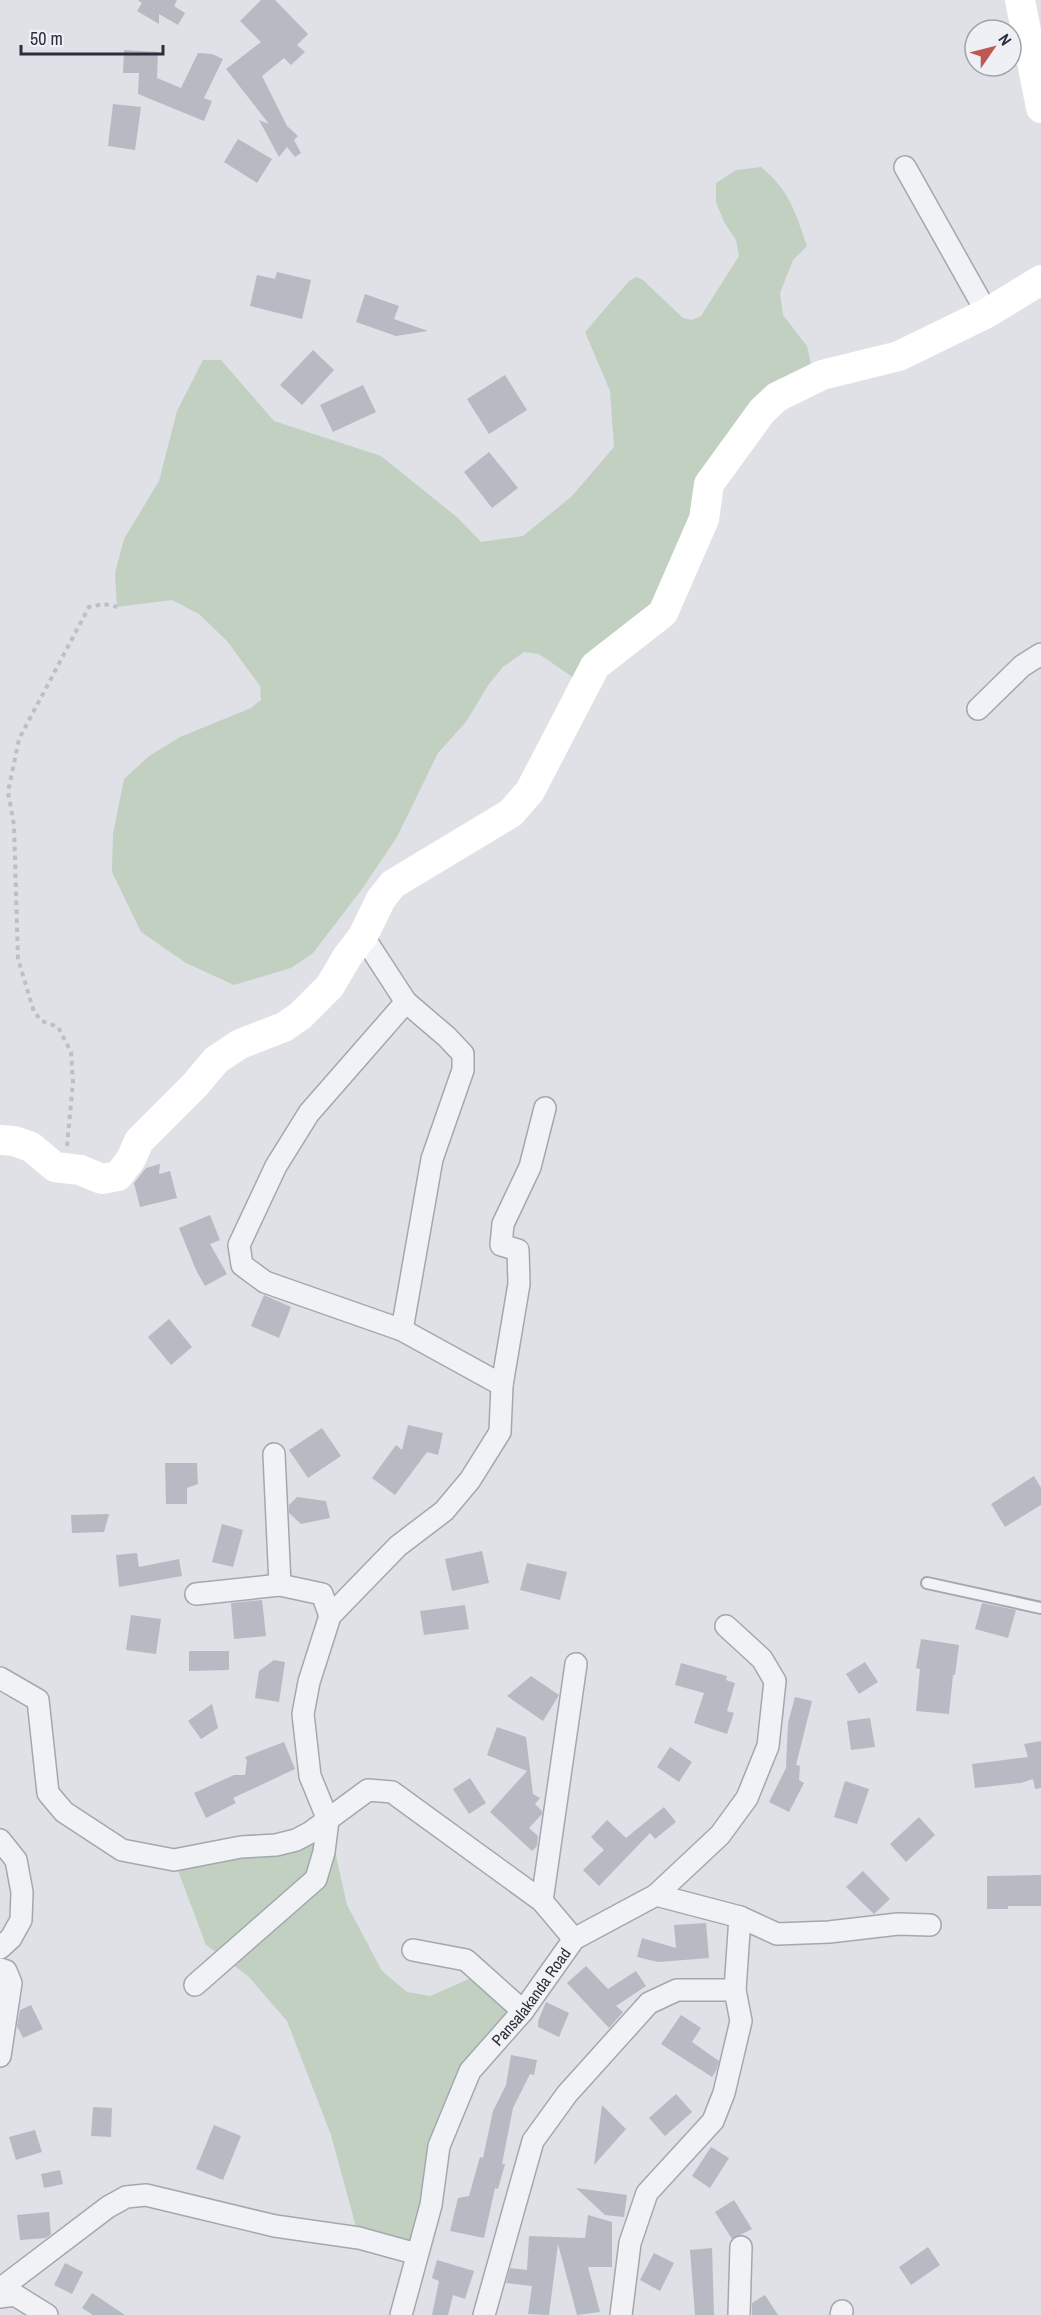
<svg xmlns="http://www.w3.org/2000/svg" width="1041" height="2315" font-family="'Archivo Narrow',sans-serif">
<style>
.green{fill:#c2d0c1}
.building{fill:#b7b9c3}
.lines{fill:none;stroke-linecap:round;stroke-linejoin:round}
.lane-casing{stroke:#a5a7b0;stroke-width:14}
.street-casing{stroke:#a5a7b0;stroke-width:24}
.path{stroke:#bdbfc5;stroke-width:4;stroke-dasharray:4.5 4.5;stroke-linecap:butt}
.lane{stroke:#f1f2f5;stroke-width:10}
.street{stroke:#f1f2f5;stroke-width:21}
.secondary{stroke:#fff;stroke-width:30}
.labels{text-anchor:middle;stroke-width:5;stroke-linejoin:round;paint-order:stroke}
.street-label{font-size:16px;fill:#2a2d3c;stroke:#eef0f5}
</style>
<rect width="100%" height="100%" fill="#dfe1e7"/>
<g class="green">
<path d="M761 167C790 191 795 212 807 246L793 260 780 293 783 315 807 346 811 364 762 411 663 613 584 685 539 654 524 652 503 667 489 684 466 722 438 753 397 837 362 889 313 953 291 968 234 985 186 963 141 932 112 872 113 834 124 779 149 756 180 737 251 708 261 700 260 686 227 641 199 614 172 600 117 607 115 573 124 539 159 481 177 411 203 360H221L274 421 381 456 458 518 481 542 523 536 572 496 614 447 610 391 585 332 629 281 636 277 643 280 683 318 692 320 701 316 739 256 736 240 724 222 716 202V183L736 170Z"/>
<path d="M328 1820 347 1905 382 1971 407 1992 430 1996 471 1978 523 2011 470 2071 417 2254 359 2238 331 2135 287 2021 248 1976 206 1945 174 1860 219 1850Z"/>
</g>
<g class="building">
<path d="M138 0H177L174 6 185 13 178 25 159 14V24L137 11 142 3Z"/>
<path d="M261 0H275L308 34 297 45 305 52 291 65 284 58 262 76 287 126 298 136 294 140 301 153 295 157 287 147 279 157 259 120 269 124 226 69 261 42 240 21Z"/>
<path d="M124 50 158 52 157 78 181 88 198 53 212 54 223 59 204 98 212 101 204 121 138 94 139 73H123Z"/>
<path d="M113 104 141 107 135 150 108 146Z"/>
<path d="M238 139 272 159 257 183 224 162Z"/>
<path d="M277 272 311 280 302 319 250 306 257 275 275 279Z"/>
<path d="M365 294 399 306 394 319 428 331 396 336 356 322Z"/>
<path d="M313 350 334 370 302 405 280 385Z"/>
<path d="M505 375 527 410 489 434 467 399Z"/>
<path d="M363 385 376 412 333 432 320 405Z"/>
<path d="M489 452 518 488 492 508 464 472Z"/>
<path d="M160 1164 159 1174 170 1171 177 1198 140 1207 134 1183 146 1168Z"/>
<path d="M210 1215 220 1240 210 1244 227 1274 205 1286 196 1270 179 1228Z"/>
<path d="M264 1295 291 1307 279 1338 251 1326Z"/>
<path d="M169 1319 192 1347 171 1365 148 1337Z"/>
<path d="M408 1425 443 1433 438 1455 427 1452 395 1495 372 1478 396 1445 402 1450Z"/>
<path d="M322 1428 341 1456 308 1478 289 1450Z"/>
<path d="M165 1463H197L198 1484 187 1488V1504H166Z"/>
<path d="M1034 1476 1041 1488V1505L1005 1527 991 1504Z"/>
<path d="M297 1497 326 1501 330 1518 301 1524 289 1513V1505Z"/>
<path d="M109 1514 104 1532 72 1533 71 1515Z"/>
<path d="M222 1524 243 1530 233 1567 212 1562Z"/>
<path d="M482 1551 489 1583 452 1591 445 1559Z"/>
<path d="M137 1553 139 1567 179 1559 182 1576 119 1587 116 1555Z"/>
<path d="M527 1563 567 1572 560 1600 520 1590Z"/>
<path d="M262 1600 266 1636 234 1639 231 1603Z"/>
<path d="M982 1603 1016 1610 1008 1638 975 1629Z"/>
<path d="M465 1605 469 1629 424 1635 420 1611Z"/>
<path d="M131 1615 161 1619 156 1654 126 1650Z"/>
<path d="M921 1639 959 1645 955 1675H953L949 1714 916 1711 920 1669 916 1668Z"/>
<path d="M189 1651H229V1670L189 1671Z"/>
<path d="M274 1660 285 1662 279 1702 255 1698 259 1671Z"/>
<path d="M865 1662 878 1682 859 1694 846 1674Z"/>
<path d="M681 1663 727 1676 726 1680 735 1683 727 1711 734 1713 727 1734 694 1723 704 1693 675 1685Z"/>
<path d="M531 1676 559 1695 543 1721 507 1696Z"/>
<path d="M795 1697 812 1701 796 1765 800 1766 799 1780 804 1783 789 1812 769 1802 786 1768 788 1723Z"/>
<path d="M212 1704 218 1728 201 1739 188 1721Z"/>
<path d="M870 1718 875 1747 851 1750 847 1721Z"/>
<path d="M497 1727 526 1737 533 1794 540 1798 535 1804 542 1811V1814L529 1828 538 1836 537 1846 532 1851 490 1812 527 1771 487 1755Z"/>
<path d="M1041 1741V1788L1035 1789 1033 1779 1021 1783 975 1788 972 1764 1028 1757 1024 1744Z"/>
<path d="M284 1742 295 1769 233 1798 236 1803 206 1818 194 1793 234 1775H245L247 1761 245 1757Z"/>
<path d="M670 1747 692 1762 679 1782 657 1767Z"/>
<path d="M470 1778 486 1803 469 1814 453 1789Z"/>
<path d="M845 1781 869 1789 857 1824 834 1817Z"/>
<path d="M664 1807 676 1822 655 1839 650 1833 599 1886 583 1870 604 1850 591 1837 607 1820 626 1838Z"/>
<path d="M919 1817 935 1835 906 1862 890 1844Z"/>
<path d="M863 1871 890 1899 874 1914 846 1887Z"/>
<path d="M1041 1875V1906H1008V1909H987V1876Z"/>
<path d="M706 1923 709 1958 658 1962 637 1957 642 1938 676 1948 674 1925Z"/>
<path d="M586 1966 608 1989 636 1971 646 1986 616 2006 623 2012 609 2028 567 1983Z"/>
<path d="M546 2002 569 2013 559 2037 538 2027V2021Z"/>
<path d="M31 2005 43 2029 23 2038 17 2026 20 2010Z"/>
<path d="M681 2015 701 2028 692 2042 719 2061 716 2071 712 2077 661 2044Z"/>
<path d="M511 2055 537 2060 534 2075 530 2074 513 2108 502 2164H505L498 2189 495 2188 484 2238 450 2231 458 2198 469 2196 480 2157 483 2158 493 2111 506 2085Z"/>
<path d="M676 2094 692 2112 665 2136 649 2118Z"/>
<path d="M602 2105 626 2129 594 2165 599 2128Z"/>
<path d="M93 2107 112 2108 111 2137 91 2136Z"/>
<path d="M214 2125 241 2136 223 2180 196 2169Z"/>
<path d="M35 2130 42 2152 16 2160 9 2137Z"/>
<path d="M711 2147 729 2158 710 2188 692 2176Z"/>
<path d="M60 2170 63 2184 44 2188 41 2174Z"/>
<path d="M576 2188 627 2195 624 2217 605 2215Z"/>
<path d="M734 2200 752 2229 732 2239 715 2212Z"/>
<path d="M49 2212 51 2234 46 2238 20 2240 17 2215Z"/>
<path d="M588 2215 612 2222V2267H588L600 2312 577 2315 558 2244 549 2315 528 2314 532 2286 506 2283 510 2268 527 2270 529 2236 585 2238Z"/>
<path d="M928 2247 940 2265 911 2285 899 2267Z"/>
<path d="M712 2248 714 2315H695L690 2250Z"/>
<path d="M654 2253 674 2263 660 2291 640 2280Z"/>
<path d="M437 2260 474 2271 465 2299 453 2295 448 2315H432L439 2281 432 2278Z"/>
<path d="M65 2263 83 2272 72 2294 54 2285Z"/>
<path d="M92 2293 125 2315H93L82 2308Z"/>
<path d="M765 2295 778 2315H752V2303Z"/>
</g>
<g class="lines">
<defs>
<path id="lane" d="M927 1583 1041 1608"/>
<g id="street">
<path d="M905 167 987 313"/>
<path d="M978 709 1022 666 1041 654"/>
<path d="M363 936 406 1002 447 1037 463 1054V1070L432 1159 402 1330"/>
<path d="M502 1385 519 1284 518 1250 501 1245 503 1224 530 1167 545 1108"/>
<path d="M274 1454 280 1585"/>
<path d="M196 1594 280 1585 322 1594 330 1616"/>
<path d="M0 1678 38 1700 48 1793 64 1812 122 1850 174 1860 241 1847 276 1845 296 1840 311 1832 368 1790 392 1792 542 1901 574 1939"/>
<path d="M0 1840 16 1860 22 1892 21 1920 11 1938 0 1948"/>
<path d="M656 1895 740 1917 777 1934 829 1932 898 1924 930 1925"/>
<path d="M542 1901 576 1664"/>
<path d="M413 1950 466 1960 523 2011"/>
<path d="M0 1969 6 1971 11 1983 0 2056"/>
<path d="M195 1985 316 1879 324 1852 328 1820 310 1776 303 1714 309 1682 330 1616 398 1546 444 1511 470 1480 500 1432 502 1385 402 1330 265 1282 242 1265 239 1245 276 1166 309 1113 406 1002"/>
<path d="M735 1990 740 1917"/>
<path d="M0 2289 108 2207 126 2197 146 2195 275 2226 359 2238 417 2254"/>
<path d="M0 2297 15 2295 47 2315"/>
<path id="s1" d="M401 2315 431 2205 439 2146 470 2071 523 2011 574 1939 656 1895 720 1835 747 1798 768 1746 775 1681 762 1659 726 1626"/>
<path d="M484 2315 533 2141 567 2094 649 2003 677 1990H735L741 2021 724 2093 713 2121 647 2193 630 2243 621 2315"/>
<path d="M739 2315 741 2247"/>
<path d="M841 2315 842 2311"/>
</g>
</defs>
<use href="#lane" class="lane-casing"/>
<use href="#street" class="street-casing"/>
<path class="path" d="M67 1146 73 1082 71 1052 58 1027 42 1021 34 1012 18 959 14 825 8 792 19 739 89 607 104 604 117 607"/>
<use href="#lane" class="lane"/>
<use href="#street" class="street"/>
<g class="secondary">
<path d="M1020 0 1041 108"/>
<path d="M0 1140 14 1141 31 1147 55 1167 80 1170 102 1179 118 1176 131 1159 139 1141 195 1085 216 1060 240 1044 284 1027 300 1016 330 986 347 957 363 936 381 899 393 884 511 813 530 791 595 666 663 613 704 519 709 484 762 411 777 397 822 375 899 356 987 313 1041 280"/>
</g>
</g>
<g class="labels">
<g class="street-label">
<text dy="6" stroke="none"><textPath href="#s1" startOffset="351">Pansalakanda Road</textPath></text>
</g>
</g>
<g transform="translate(993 48) rotate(55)"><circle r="28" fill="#eef0f5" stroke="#a0a2ab" stroke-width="1.5"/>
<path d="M0-4.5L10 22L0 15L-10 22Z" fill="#be5852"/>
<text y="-9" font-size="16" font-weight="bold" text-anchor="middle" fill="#2a2d3c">N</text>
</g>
<path d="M21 45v9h142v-9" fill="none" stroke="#2a2d3c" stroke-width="3"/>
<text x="30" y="45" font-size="18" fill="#2a2d3c" stroke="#eef0f5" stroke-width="4.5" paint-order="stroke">50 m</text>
</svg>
